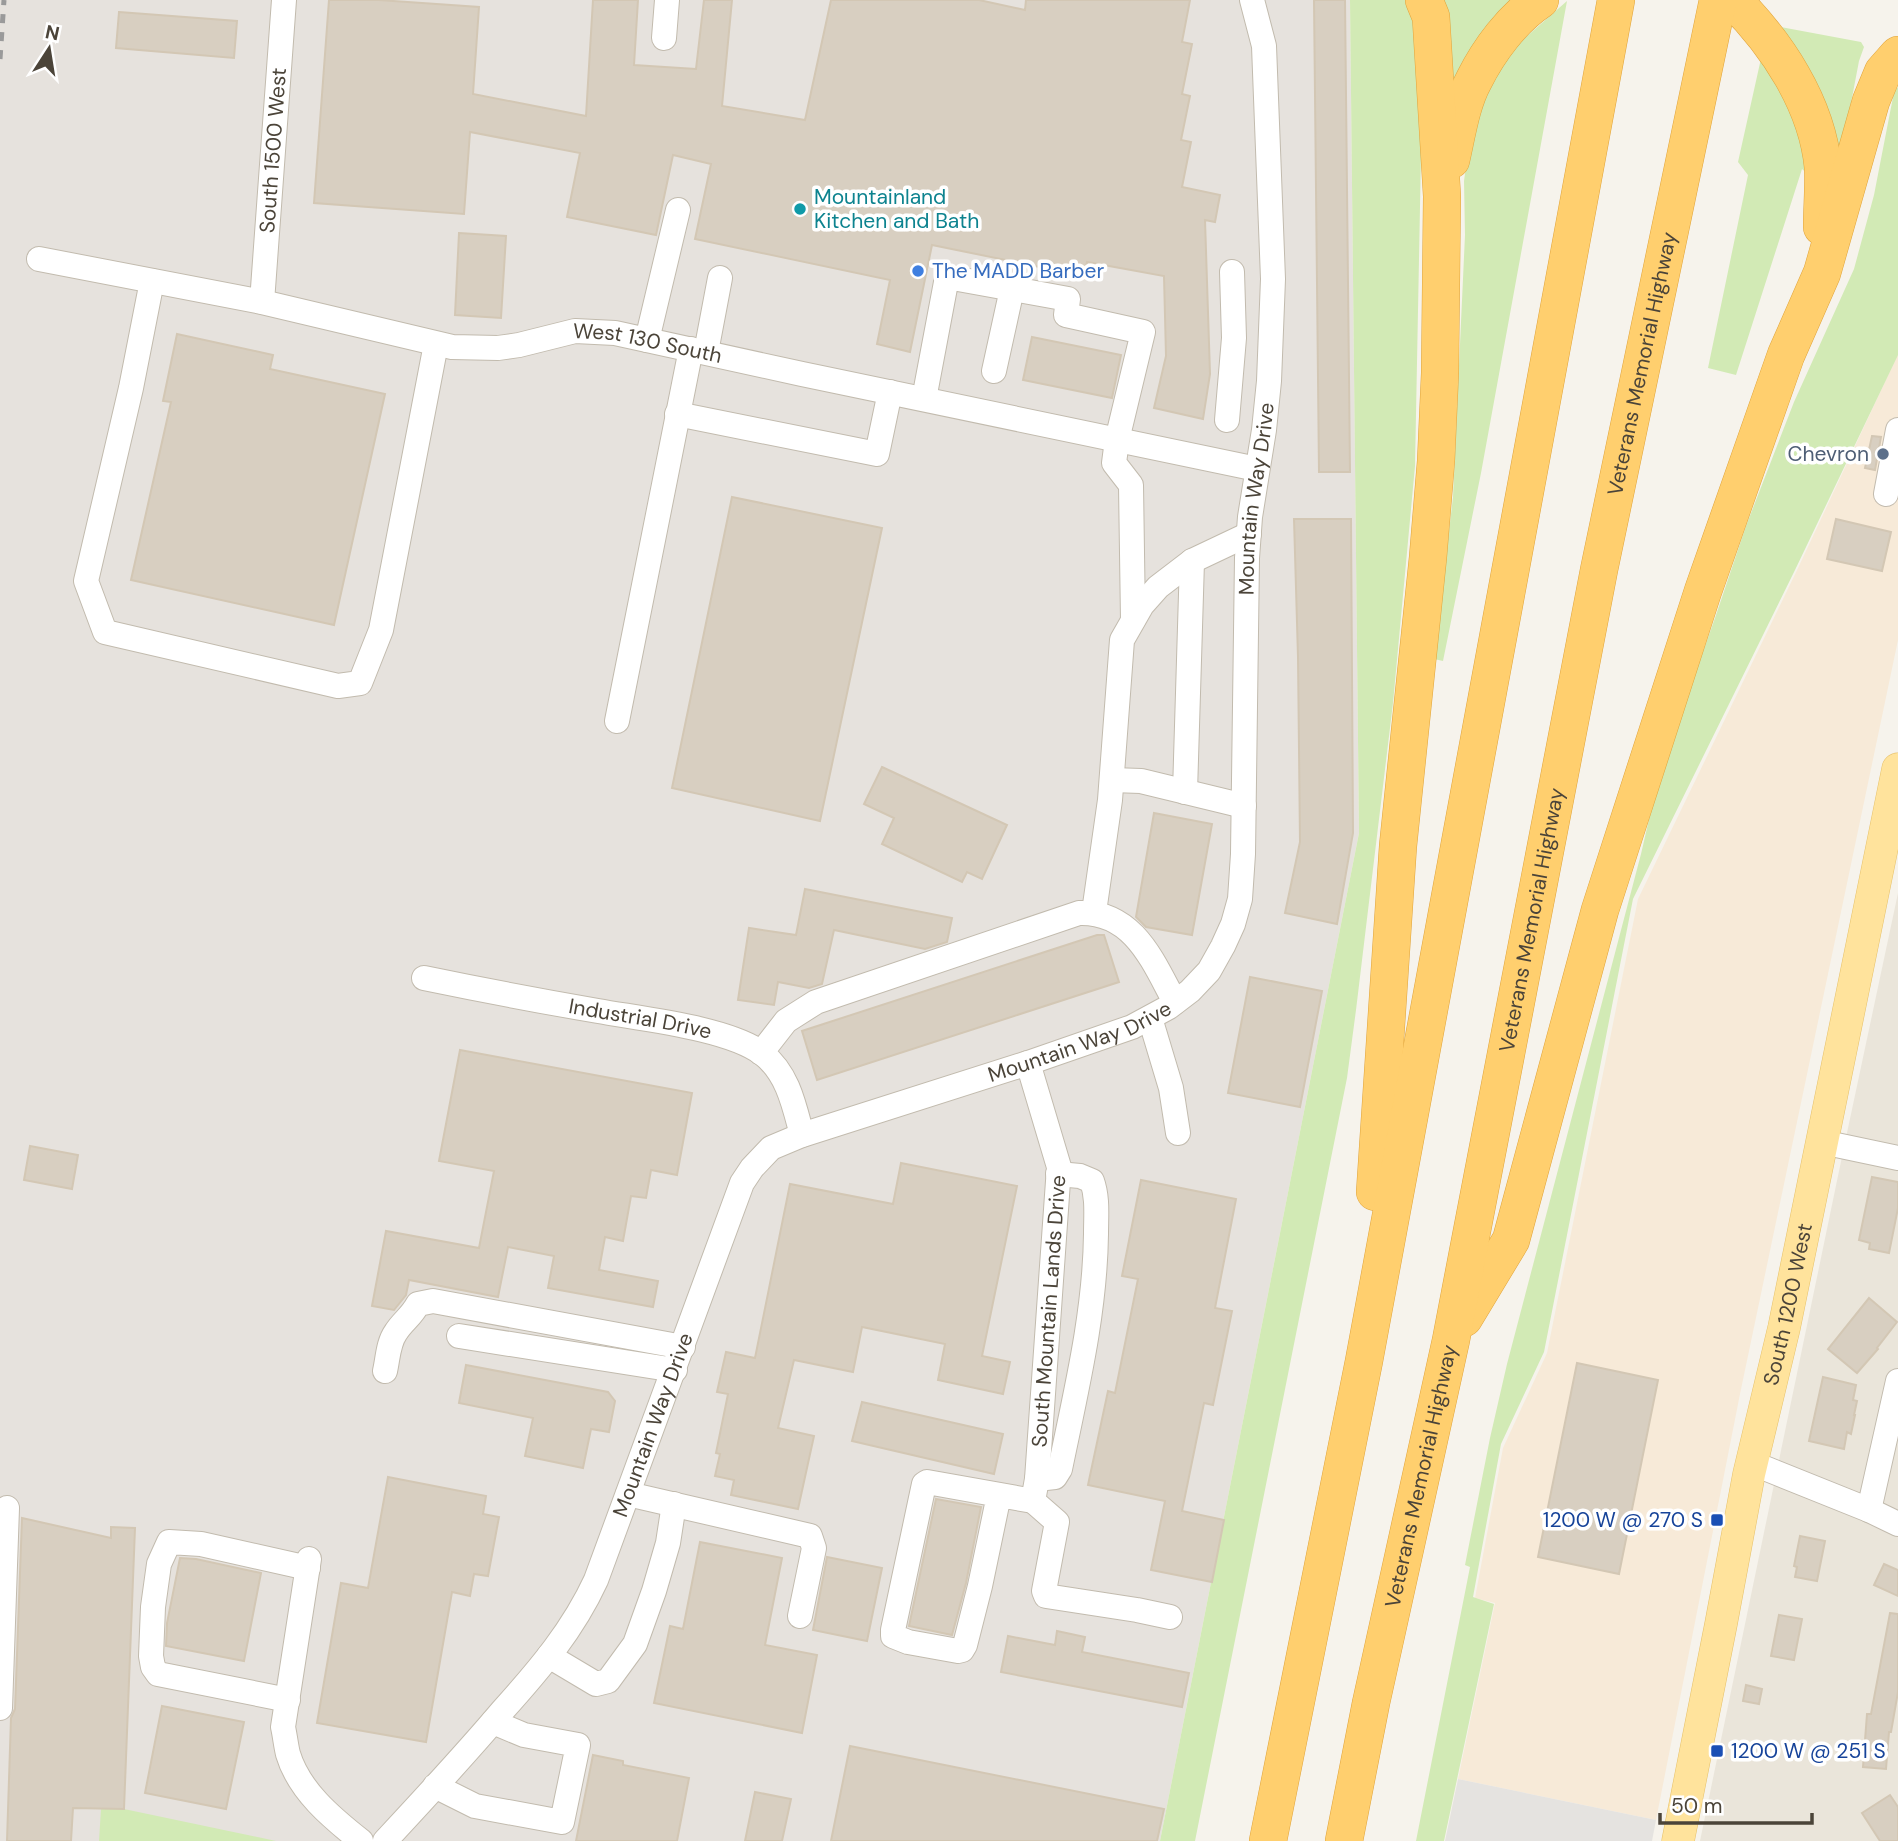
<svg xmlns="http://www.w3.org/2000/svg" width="1898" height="1841" font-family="'DM Sans',sans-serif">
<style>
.residential{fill:#eae5da}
.commercial{fill:#f7ead8}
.industrial{fill:#e6e2dd}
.green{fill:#d2eab5}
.parking{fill:#e5e3e0}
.building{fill:#d8cfc1;stroke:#d3c7b4;stroke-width:2}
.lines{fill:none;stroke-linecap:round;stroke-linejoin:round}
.minor-casing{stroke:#c2bbae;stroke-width:26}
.major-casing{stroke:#e6c16a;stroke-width:33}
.highway-casing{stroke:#e0a43c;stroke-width:38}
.minor{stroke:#fff;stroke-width:24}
.major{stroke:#ffe39c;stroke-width:32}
.highway{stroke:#ffcf6e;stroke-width:37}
.rail{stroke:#9a9a9a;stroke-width:5;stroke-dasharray:9 9;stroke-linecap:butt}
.culture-dot{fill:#0f9aa8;stroke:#fff;stroke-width:2.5}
.shop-dot{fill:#3f7fe0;stroke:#fff;stroke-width:2.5}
.service-dot{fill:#5c6f8a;stroke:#fff;stroke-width:2.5}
.transit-dot{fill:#1a4fb4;stroke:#fff;stroke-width:2.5}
.labels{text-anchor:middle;stroke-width:7;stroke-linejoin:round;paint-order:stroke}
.street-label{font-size:21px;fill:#4b4439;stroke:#fff}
.culture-label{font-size:21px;fill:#0d838f;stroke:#fff;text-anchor:start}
.shop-label{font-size:21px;fill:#366cbe;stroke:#fff;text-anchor:start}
.service-label{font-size:21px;fill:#4e5e75;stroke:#fff;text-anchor:end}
.transit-label{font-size:21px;fill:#164399;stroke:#fff;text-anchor:end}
</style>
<rect width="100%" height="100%" fill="#f6f3ec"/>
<path class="residential" d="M1898 893V1841H1700L1844 1147Z"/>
<path class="commercial" d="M1898 354V640L1740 1394 1656 1820 1458 1779 1495 1603 1475 1598 1503 1448 1547 1353 1638 899 1799 566Z"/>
<path class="industrial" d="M0 0H1350L1359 833 1160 1841H0Z"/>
<g class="green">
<path d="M1350 0H1409L1423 52 1415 466 1393 703 1356 1010 1347 1078 1195 1841H1160L1359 833Z"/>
<path d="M1434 0H1512C1486 27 1463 53 1450 90Z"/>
<path d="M1567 1 1481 473 1443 661 1434 659 1453 497 1465 235 1464 181 1468 151 1484 96 1499 71 1518 44Z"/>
<path d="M1770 25 1861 42 1864 47 1859 61 1838 171Z"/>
<path d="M1762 54 1791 101 1810 176 1802 169 1736 375 1708 368 1748 175 1738 162Z"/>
<path d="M1898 87V355L1795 570 1633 899 1544 1352 1501 1444 1473 1597 1494 1604 1444 1841H1416L1470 1567 1465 1565 1490 1438 1507 1364 1641 854 1653 802 1684 705 1715 618 1746 526 1794 402 1854 269 1874 195 1894 92Z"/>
<path d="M101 1809H124L276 1841H99Z"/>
</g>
<path class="parking" d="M1458 1779 1656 1820 1652 1841H1445Z"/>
<g class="building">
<path d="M329 0H379L479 7 473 94 586 116 593 0H638L634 65 696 69 704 0H732L722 106 805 120 831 0H979L1025 10 1026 0H1190L1182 42 1192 44 1182 94 1190 96 1181 140 1191 142 1182 187 1220 195 1215 222 1205 220 1210 374 1203 419 1154 408 1166 356 1164 276 1087 262 1084 276 932 245 910 352 877 344 890 280 695 239 711 164 673 155 656 235 567 217 580 153 470 132 464 214 314 203Z"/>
<path d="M1314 0H1345L1350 472H1319Z"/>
<path d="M119 12 237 21 234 58 116 48Z"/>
<path d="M459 233 506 236 501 318 455 315Z"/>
<path d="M177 334 273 355 270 369 385 394 334 625 131 580 171 402 163 401Z"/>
<path d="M1032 337 1121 355 1112 398 1023 380Z"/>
<path d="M1872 436 1881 437 1875 470 1865 468Z"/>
<path d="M732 497 882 528 820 821 672 788Z"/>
<path d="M1294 519H1351L1353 833 1337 924 1285 913 1300 842 1298 657Z"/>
<path d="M1836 519 1891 532 1882 571 1827 559Z"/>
<path d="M882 767 1007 825 982 879 967 872 962 882 882 844 894 818 864 804Z"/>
<path d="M1154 813 1212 824 1192 935 1146 927 1136 917Z"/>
<path d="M805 889 952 918 947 942 925 949 834 930 822 984 809 988 778 982 774 1005 738 1000 749 928 796 935Z"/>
<path d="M1097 935H1104L1119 982 817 1080 802 1031Z"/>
<path d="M1250 977 1322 991 1300 1107 1228 1093Z"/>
<path d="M460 1050 692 1093 677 1175 651 1170 646 1198 631 1196 623 1241 605 1237 599 1270 658 1281 653 1307 548 1288 554 1256 508 1247 498 1297 409 1280 406 1295 394 1310 372 1306 386 1231 479 1248 494 1171 439 1161Z"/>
<path d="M30 1146 78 1155 72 1189 24 1180Z"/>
<path d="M901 1163 1017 1186 982 1356 1010 1362 1003 1394 938 1380 945 1344 862 1327 853 1372 794 1360 778 1428 814 1436 798 1509 731 1495 734 1480 715 1476 720 1454 716 1453 728 1394 717 1392 726 1352 755 1358 790 1184 893 1204Z"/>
<path d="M1872 1177 1898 1182V1208L1889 1253 1869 1249 1870 1243 1859 1240Z"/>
<path d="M1141 1180 1236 1199 1215 1308 1232 1311 1213 1405 1204 1403 1182 1511 1224 1520 1212 1582 1151 1570 1165 1501 1088 1485 1108 1391 1115 1393 1138 1279 1122 1276Z"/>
<path d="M1869 1298 1897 1322 1877 1348 1878 1349 1857 1373 1828 1349Z"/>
<path d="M1577 1363 1658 1380 1619 1574 1538 1557Z"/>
<path d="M466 1365 608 1392 615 1401 609 1432 591 1429 583 1468 525 1456 533 1418 459 1403Z"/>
<path d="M1823 1377 1856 1385 1853 1400 1857 1401 1854 1415H1855L1851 1434 1847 1432 1844 1449 1809 1441Z"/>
<path d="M862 1402 1003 1434 994 1474 852 1441Z"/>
<path d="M388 1477 486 1496 483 1514 499 1517 488 1576 474 1574 470 1596 452 1592 426 1742 317 1723 341 1583 368 1588Z"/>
<path d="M936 1499 981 1507 966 1583 952 1635 909 1626Z"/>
<path d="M22 1518 111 1538V1527L135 1528 124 1809 73 1808 71 1841H7L11 1718 15 1709Z"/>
<path d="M1800 1536 1825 1541 1817 1581 1795 1577 1797 1567 1794 1566Z"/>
<path d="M700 1542 782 1558 765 1645 817 1655 802 1733 654 1703 670 1626 683 1629Z"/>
<path d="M827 1557 882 1568 867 1641 813 1630Z"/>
<path d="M180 1558 196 1559 261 1573 244 1661 166 1646 167 1623Z"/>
<path d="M1884 1564 1898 1570V1596L1874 1585Z"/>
<path d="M1890 1613 1898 1614V1692L1891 1732H1889L1886 1769 1863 1767 1867 1714H1871Z"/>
<path d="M1779 1615 1802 1619 1794 1660 1771 1656Z"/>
<path d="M1057 1631 1085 1637 1082 1652 1189 1673 1182 1707 1001 1672 1008 1636 1055 1645Z"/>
<path d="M1746 1685 1762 1689 1759 1704 1743 1701Z"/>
<path d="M162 1706 244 1722 226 1809 145 1793Z"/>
<path d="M850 1746 1164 1809 1157 1841H831Z"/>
<path d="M593 1755 623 1761V1765L689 1778 677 1841H576Z"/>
<path d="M755 1792 791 1799 782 1841H745Z"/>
<path d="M1890 1795 1898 1807V1841H1880L1862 1813Z"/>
</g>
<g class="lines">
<defs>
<g id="minor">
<path d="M664 38 667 0"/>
<path id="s1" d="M39 259 262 302 452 347 498 348 519 345 575 331 615 333 802 374 1257 469"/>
<path d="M152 281 131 388 86 581 105 632 338 686 360 683 381 630 436 344"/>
<path id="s2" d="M262 302 284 0"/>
<path d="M647 340 678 210"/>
<path d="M706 352 720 278"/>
<path d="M994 371 1012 289"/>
<path d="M924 399 947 277 1068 299 1066 315 1143 332 1117 440 1114 463 1131 485 1133 620"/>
<path d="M677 414 877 454 890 392"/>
<path d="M1227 420 1234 338 1232 272"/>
<path d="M1886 494 1898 430"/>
<path d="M617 721 691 349"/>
<path d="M1112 780 1141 781 1244 806"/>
<path d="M1185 792 1192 561"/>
<path d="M1094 912 1110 800 1122 640 1142 605 1158 587 1192 561 1249 534"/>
<path id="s3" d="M424 978C482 990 540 1001 598 1011 642 1019 729 1028 763 1054 788 1074 794 1105 802 1135"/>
<path d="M1150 1018 1171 1088 1178 1133"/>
<path d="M761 1053 786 1021 816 1002 1079 913C1134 911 1153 962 1175 1002"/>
<path d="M1822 1142 1898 1158"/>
<path d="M459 1336 675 1370"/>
<path d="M385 1371C388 1358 388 1343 396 1332 403 1321 411 1317 418 1304L433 1301 683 1347"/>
<path d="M1752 1463 1869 1510 1898 1524"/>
<path d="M1037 1479 1055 1477 1060 1469C1076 1391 1095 1314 1096 1234 1096 1215 1098 1198 1092 1181L1080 1176 1058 1174"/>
<path d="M628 1494 810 1536 814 1548 800 1616"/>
<path id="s4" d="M999 1495 980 1586 965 1645 962 1650 958 1651 908 1642 893 1636V1630L924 1484 927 1482 1033 1501 1037 1479 1059 1167 1028 1063"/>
<path d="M1033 1501 1057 1522 1044 1591 1046 1596 1137 1610 1170 1617"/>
<path d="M1869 1510 1898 1381"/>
<path d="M309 1559 283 1727C285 1736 286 1746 288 1754 299 1791 332 1818 361 1841"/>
<path d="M549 1656 596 1684 608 1681 635 1644 654 1591 668 1543 674 1504"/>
<path d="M288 1700 158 1674 153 1667 151 1656 153 1607 159 1564 169 1542 201 1544 308 1568"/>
<path d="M0 1708 7 1508"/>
<path d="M435 1786 475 1806 562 1822 578 1745 524 1735 493 1722"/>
<path id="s5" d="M385 1841C425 1798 465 1755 503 1710 539 1670 573 1630 596 1580L742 1183 752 1168 771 1148 802 1135 1028 1063 1132 1027 1169 1007 1190 991 1209 971 1223 946 1233 924 1240 899 1243 854 1247 558 1250 517 1264 430 1269 381 1273 279 1264 46 1252 0"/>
</g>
<g id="major">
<path id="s6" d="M1678 1841 1721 1624 1749 1474 1784 1328 1898 769"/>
</g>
<g id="highway">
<path d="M1733 0C1777 44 1817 104 1823 167 1824 187 1822 207 1822 227"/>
<path d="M1451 160C1457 134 1461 104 1474 80 1489 50 1512 19 1540 0"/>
<path d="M1375 1192 1398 846 1428 557 1436 461 1440 373 1442 196 1431 17 1424 0"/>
<path d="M1464 1318 1511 1240 1600 910 1703 591 1786 355 1822 273 1871 101 1883 72 1898 55"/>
<path d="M1268 1841 1364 1361 1616 0"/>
<path id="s7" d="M1344 1841 1371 1703 1451 1340 1599 570 1718 0"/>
</g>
</defs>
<use href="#minor" class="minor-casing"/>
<use href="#major" class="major-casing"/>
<use href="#highway" class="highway-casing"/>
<use href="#minor" class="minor"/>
<use href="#major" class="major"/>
<use href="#highway" class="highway"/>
<path class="rail" d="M0 59 4 0"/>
</g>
<circle class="culture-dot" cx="800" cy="209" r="7"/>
<circle class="shop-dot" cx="918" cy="271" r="7"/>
<circle class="service-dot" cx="1883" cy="454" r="7"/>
<g class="transit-dot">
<rect x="1710" y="1513" width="14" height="14" rx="3.5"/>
<rect x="1710" y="1744" width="14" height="14" rx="3.5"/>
</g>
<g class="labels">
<g class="street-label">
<text dy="7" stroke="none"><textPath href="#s2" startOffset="152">South 1500 West</textPath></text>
<text dy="7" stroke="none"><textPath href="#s1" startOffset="621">West 130 South</textPath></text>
<text dy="7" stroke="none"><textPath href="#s7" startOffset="1507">Veterans Memorial Highway</textPath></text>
<text dy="7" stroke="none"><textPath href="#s5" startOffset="1762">Mountain Way Drive</textPath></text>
<text dy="7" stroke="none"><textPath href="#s7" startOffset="940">Veterans Memorial Highway</textPath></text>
<text dy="7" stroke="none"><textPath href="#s3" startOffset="220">Industrial Drive</textPath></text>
<text dy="7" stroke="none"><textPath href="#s5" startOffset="1132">Mountain Way Drive</textPath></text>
<text dy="7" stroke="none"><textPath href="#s6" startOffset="548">South 1200 West</textPath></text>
<text dy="7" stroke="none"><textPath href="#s4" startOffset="688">South Mountain Lands Drive</textPath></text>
<text dy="7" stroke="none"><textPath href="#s5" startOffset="502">Mountain Way Drive</textPath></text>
<text dy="7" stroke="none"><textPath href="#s7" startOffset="373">Veterans Memorial Highway</textPath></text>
</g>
<g class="culture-label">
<text x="814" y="204">Mountainland<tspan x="814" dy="24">Kitchen and Bath</tspan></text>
</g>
<g class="shop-label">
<text x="932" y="278">The MADD Barber</text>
</g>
<g class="service-label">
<text x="1869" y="461">Chevron</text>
</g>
<g class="transit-label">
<text x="1703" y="1527">1200 W @ 270 S</text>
<text x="1731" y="1758" text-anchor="start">1200 W @ 251 S</text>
</g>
</g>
<g transform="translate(49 49) rotate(12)" stroke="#ffffff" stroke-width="5" paint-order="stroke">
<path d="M0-5L12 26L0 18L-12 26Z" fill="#4b4439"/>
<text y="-10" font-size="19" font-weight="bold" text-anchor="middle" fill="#4b4439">N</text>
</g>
<path d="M1660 1813v10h152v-10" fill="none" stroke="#4b4439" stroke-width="3.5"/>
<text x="1671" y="1813" font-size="21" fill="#4b4439" stroke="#ffffff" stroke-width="5" paint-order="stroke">50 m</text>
</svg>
